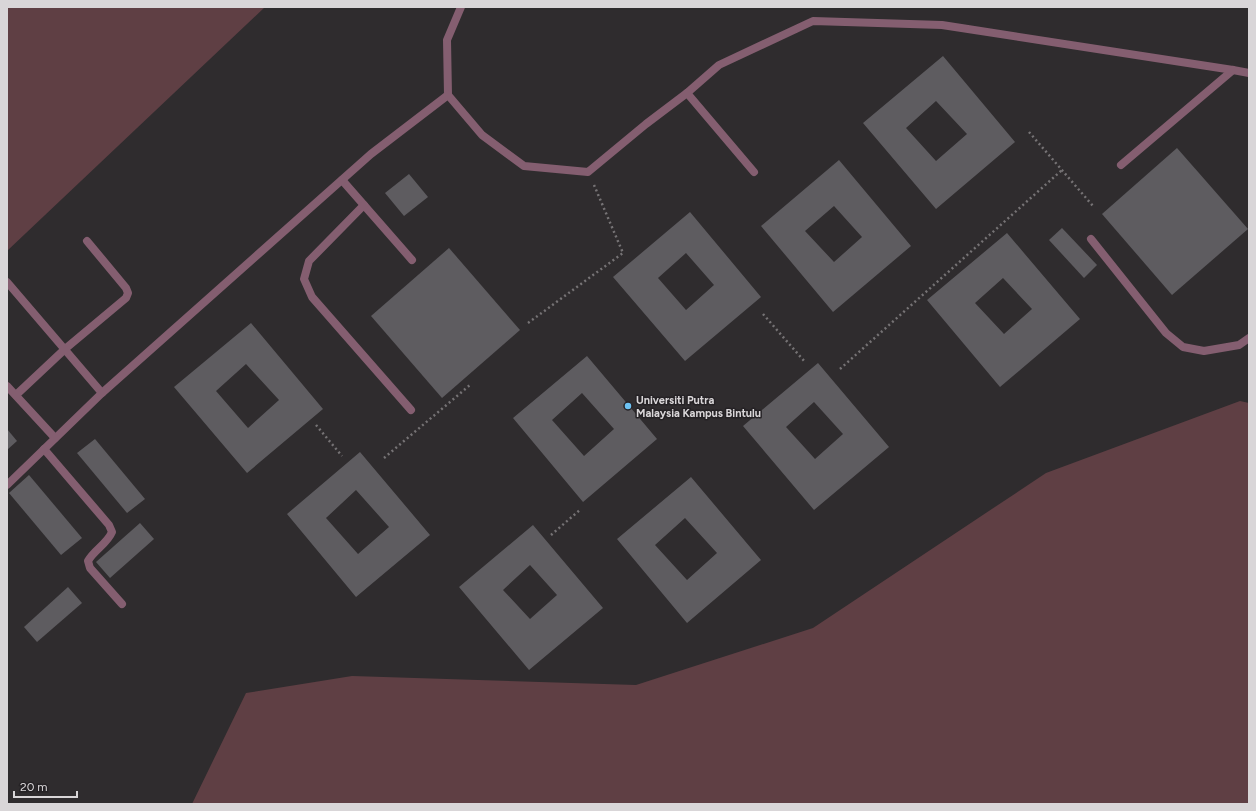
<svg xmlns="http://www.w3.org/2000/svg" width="1256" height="811" font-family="Figtree,sans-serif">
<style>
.green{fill:#5f3f44}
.building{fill:#5e5c60;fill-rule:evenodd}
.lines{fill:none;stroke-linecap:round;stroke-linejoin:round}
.path{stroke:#767375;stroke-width:2.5;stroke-dasharray:2 3;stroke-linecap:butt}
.service{stroke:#845e70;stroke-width:8}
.minor{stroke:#845e70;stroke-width:8}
.poi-dot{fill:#6dc2f3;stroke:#252225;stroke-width:1.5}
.labels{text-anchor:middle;stroke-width:3;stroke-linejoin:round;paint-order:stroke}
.poi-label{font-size:11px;font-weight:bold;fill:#d9d6d8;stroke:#252225;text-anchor:start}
</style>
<rect width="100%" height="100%" fill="#2f2c2e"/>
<g class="green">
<path d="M7 7H265L26 233 7 251Z"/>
<path d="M1240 401 1249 403V804H192L246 693 352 676 636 685 813 628 1046 473Z"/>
</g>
<g class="building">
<path d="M943 56 1015 142 936 209 863 123ZM936 101 967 134 936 161 906 128Z"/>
<path d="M1177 148 1248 229 1172 295 1102 214Z"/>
<path d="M839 160 911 246 833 312 761 226ZM834 206 862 237 834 262 805 231Z"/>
<path d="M409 174 428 197 404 216 385 193Z"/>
<path d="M690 212 761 297 685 361 613 277ZM686 253 714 285 686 310 658 278Z"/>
<path d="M1062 228 1097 265 1084 278 1049 240Z"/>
<path d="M1007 233 1080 319 1000 387 927 300ZM1003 278 1032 309 1004 334 975 303Z"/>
<path d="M449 248 520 330 442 398 371 316Z"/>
<path d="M251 323 323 409 247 473 174 387ZM246 364 279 400 248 428 216 391Z"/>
<path d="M587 356 657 439 583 502 513 418ZM582 393 614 429 584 456 552 420Z"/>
<path d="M818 363 889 447 814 510 743 426ZM814 402 843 434 815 459 786 427Z"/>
<path d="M7 429 17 441 7 450Z"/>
<path d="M95 439 145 499 127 513 77 453Z"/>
<path d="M360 452 430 535 356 597 287 514ZM356 490 389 527 358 554 326 518Z"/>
<path d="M29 475 82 538 61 555 9 493Z"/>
<path d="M691 477 761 560 687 623 617 539ZM685 518 717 553 687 580 655 545Z"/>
<path d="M140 523 154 539 110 578 96 562Z"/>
<path d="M533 525 603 608 529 670 459 587ZM530 565 557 595 530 619 503 590Z"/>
<path d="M68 587 82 603 37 642 24 627Z"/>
</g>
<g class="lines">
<g class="path">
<path d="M1029 132 1093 206"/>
<path d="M763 314 805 362"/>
<path d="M528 323 623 253 594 185"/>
<path d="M840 369 1062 170"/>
<path d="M316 425 342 456"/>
<path d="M384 458 470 385"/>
<path d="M551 535 581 509"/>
</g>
<g class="service">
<path d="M448 95 447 40 461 7"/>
<path d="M1121 165 1233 70"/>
<path d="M342 180 412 260"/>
<path d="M364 205 309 261 304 279 312 297 411 410"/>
<path d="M1091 239 1166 333 1183 347 1204 351 1239 345 1249 338"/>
<path d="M7 282 102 393"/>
<path d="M7 386 55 438"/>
<path d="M16 395 65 349 126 298 128 293 126 288 87 241"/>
<path d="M44 449 109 525 112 532C107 544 94 550 88 561L90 568 122 604"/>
</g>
<g class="minor">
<path d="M687 93 754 172"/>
<path d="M7 485 102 393 371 154 448 95 482 135 524 166 588 172 646 124 687 93 719 65 813 21 942 25 1233 70 1249 73"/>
</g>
</g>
<circle class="poi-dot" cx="628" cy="406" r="4"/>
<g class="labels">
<g class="poi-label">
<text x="636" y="404">Universiti Putra<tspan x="636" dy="13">Malaysia Kampus Bintulu</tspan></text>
</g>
</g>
<rect width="1256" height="811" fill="none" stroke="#d9d6d8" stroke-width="16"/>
<path d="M14 791v6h63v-6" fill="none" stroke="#d9d6d8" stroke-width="2"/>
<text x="20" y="791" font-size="12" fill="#d9d6d8" stroke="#252225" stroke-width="3" paint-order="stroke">20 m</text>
</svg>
